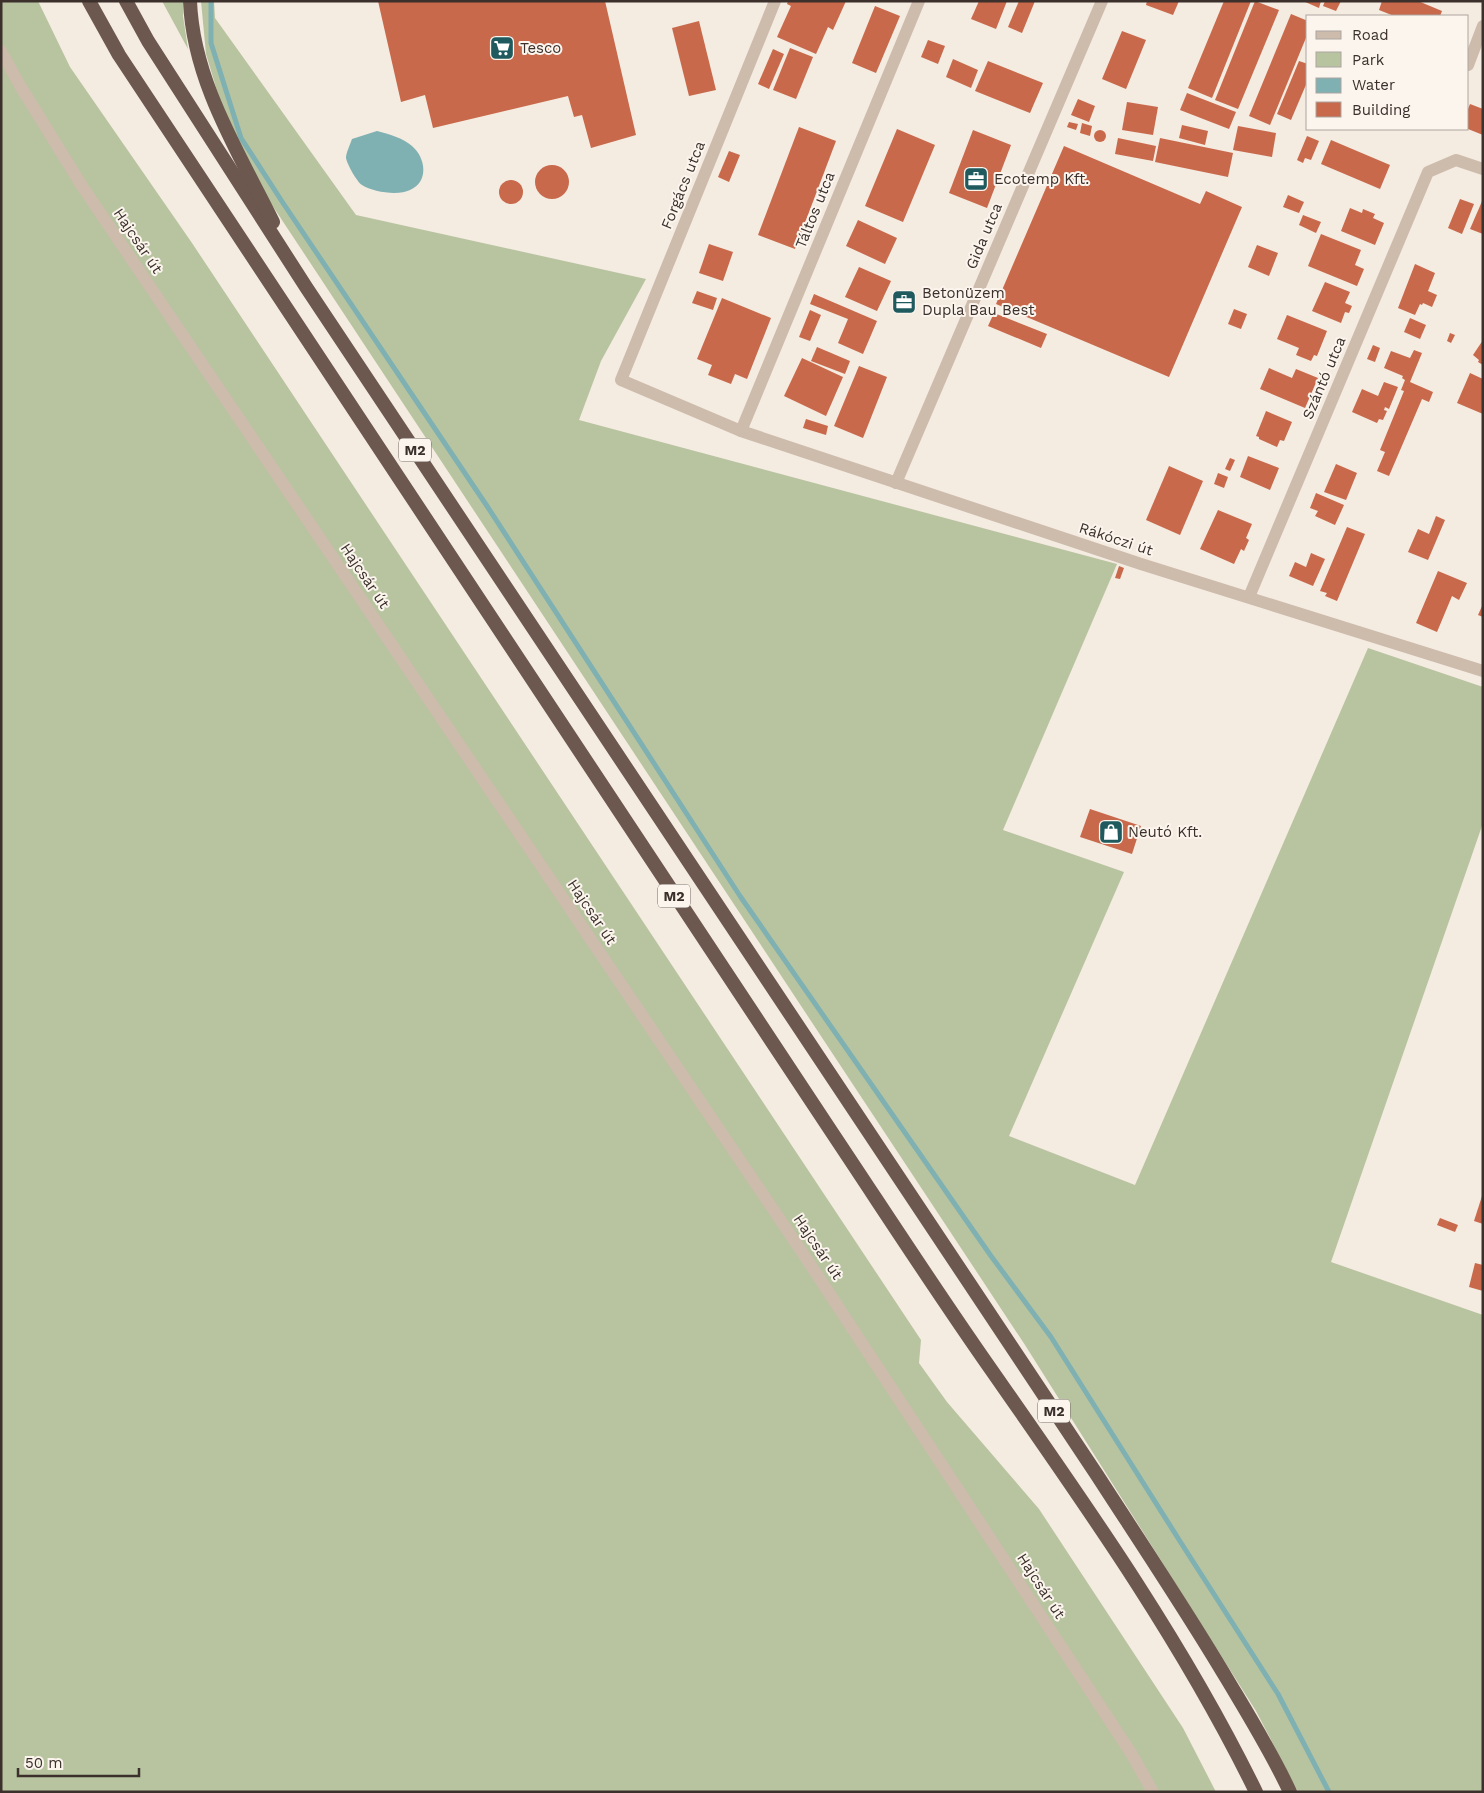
<svg xmlns="http://www.w3.org/2000/svg" width="1484" height="1793" font-family="'Work Sans',sans-serif">
<style>
.green{fill:#b8c4a0}
.water{fill:#7fb0b2}
.lines{fill:none;stroke-linecap:round;stroke-linejoin:round}
.stream{stroke:#7fb0b2;stroke-width:5}
.building{fill:#c8694b}
.minor{stroke:#cdbbac;stroke-width:12}
.trunk{stroke:#6c584f;stroke-width:14}
.labels{text-anchor:middle;stroke-width:4;stroke-linejoin:round;paint-order:stroke}
.shield{fill:#fbf5ee;stroke:#756b66;stroke-width:1}
.shield-label{font-size:14px;font-weight:bold;fill:#3b302b}
.poi-label{font-size:15px;fill:#3b302b;stroke:#fbf5ee;text-anchor:start}
.street-label{font-size:15px;fill:#3b302b;stroke:#fbf5ee}
</style>
<rect width="100%" height="100%" fill="#f4ebe1"/>
<g class="green">
<path d="M1 1H38L70 67 192 243 921 1340 919 1363 947 1402 1039 1509 1183 1728 1216 1792H1Z"/>
<path d="M162 1H183V16L188 49Z"/>
<path d="M201 1H214L215 18 356 215 646 279 601 361 579 420 1117 564 1003 830 1124 872 1009 1136 1135 1185 1368 648 1483 687V823L1331 1262 1483 1315V1792H1298L1256 1711 1025 1345 241 158 218 94 206 54Z"/>
</g>
<path class="water" d="M377 131C389 134 403 138 412 146 426 158 429 182 410 190 398 196 373 192 362 185 357 182 347 164 346 158 346 153 350 145 352 139Z"/>
<g class="lines">
<path class="stream" d="M211 1V43L241 138 283 203 487 506 740 896 991 1256 1051 1337 1183 1546 1278 1694 1329 1792"/>
</g>
<g class="building">
<path d="M378 1H605L636 135 591 148 582 115 574 117 568 96 433 128 425 95 401 102Z"/>
<path d="M788 1H846L833 30 828 27 816 54 777 37 791 6 787 4Z"/>
<path d="M979 1H1007L996 29 971 19Z"/>
<path d="M1019 1H1035L1022 33 1008 27Z"/>
<path d="M1147 1H1179L1173 15 1146 5Z"/>
<path d="M1224 1H1251L1212 98 1188 88Z"/>
<path d="M1255 1 1279 10 1238 109 1215 100Z"/>
<path d="M1303 1H1321L1319 8Z"/>
<path d="M1325 1H1341L1336 11 1323 6Z"/>
<path d="M1382 1H1418L1442 11 1440 16H1394L1379 10Z"/>
<path d="M875 6 900 16 876 73 852 63Z"/>
<path d="M1291 14 1308 21V33L1270 125 1249 116Z"/>
<path d="M699 21 716 90 689 96 672 28Z"/>
<path d="M1122 31 1146 40 1126 89 1102 79Z"/>
<path d="M928 40 945 46 938 64 921 57Z"/>
<path d="M790 48 813 57 796 99 773 90Z"/>
<path d="M773 49 784 54 769 89 758 84Z"/>
<path d="M953 59 978 70 971 88 946 77Z"/>
<path d="M988 61 1043 83 1030 113 975 91Z"/>
<path d="M1299 61 1308 64V80L1291 120 1277 114Z"/>
<path d="M1187 93 1236 112 1229 129 1180 110Z"/>
<path d="M1078 99 1095 106 1089 122 1071 115Z"/>
<path d="M1127 102 1158 107 1153 135 1122 130Z"/>
<path d="M1470 104 1483 109V135L1468 129V109Z"/>
<path d="M1069 122 1078 124 1076 130 1067 127Z"/>
<path d="M1082 123 1092 126 1090 136 1080 133Z"/>
<path d="M1182 125 1208 131 1205 145 1179 138Z"/>
<path d="M1238 126 1276 133 1272 157 1233 150Z"/>
<path d="M799 127 836 141 795 249 758 235Z"/>
<path d="M897 129 935 145 903 222 865 206Z"/>
<circle cx="1100" cy="136" r="6"/>
<path d="M973 130 1011 145 987 208 949 193Z"/>
<path d="M1307 136 1319 141 1311 160 1305 158 1303 163 1297 160Z"/>
<path d="M1118 138 1156 146 1153 161 1115 154Z"/>
<path d="M1160 138 1233 153 1228 177 1155 162Z"/>
<path d="M1331 140 1390 165 1380 189 1321 164Z"/>
<path d="M1064 146 1200 204 1206 191 1242 207 1169 377 996 304Z"/>
<path d="M729 151 740 155 729 182 718 177Z"/>
<circle cx="552" cy="182" r="17"/>
<circle cx="511" cy="192" r="12"/>
<path d="M1288 195 1304 202 1299 213 1283 207Z"/>
<path d="M1460 199 1474 204 1462 234 1448 228Z"/>
<path d="M1483 199V234L1470 229Z"/>
<path d="M1350 208 1362 213 1363 209 1375 214 1373 218 1384 223 1375 245 1341 231Z"/>
<path d="M1303 215 1321 222 1316 233 1299 225Z"/>
<path d="M858 220 897 238 885 264 846 246Z"/>
<path d="M1321 234 1361 250 1355 265 1364 269 1357 286 1308 266Z"/>
<path d="M709 244 733 252 723 281 699 273Z"/>
<path d="M1257 245 1278 253 1269 276 1248 267Z"/>
<path d="M1415 264 1435 273 1428 291 1437 295 1432 307 1423 303 1422 305 1420 304 1415 315 1398 308Z"/>
<path d="M859 267 891 281 877 311 845 297Z"/>
<path d="M1325 282 1350 292 1345 303 1352 306 1349 313 1345 312 1341 323 1312 311Z"/>
<path d="M697 291 717 298 713 310 692 303Z"/>
<path d="M814 294 877 321 863 354 838 343 848 319 810 304Z"/>
<path d="M722 298 771 318 747 379 735 374 731 384 708 375 712 365 697 359Z"/>
<path d="M1234 309 1247 314 1241 329 1228 324Z"/>
<path d="M810 310 821 315 810 341 799 337Z"/>
<path d="M994 313 1047 334 1041 348 988 326Z"/>
<path d="M1287 315 1327 331 1317 356 1314 355 1311 361 1296 355 1299 348 1277 339Z"/>
<path d="M1410 318 1426 325 1420 339 1404 332Z"/>
<path d="M1450 333 1455 335 1451 343 1447 341Z"/>
<path d="M1483 340V365L1478 362 1479 360 1473 355Z"/>
<path d="M1373 345 1380 348 1375 362 1367 359Z"/>
<path d="M817 347 850 361 845 374 811 361Z"/>
<path d="M1414 350 1422 353 1410 382 1433 392 1429 402 1422 399 1389 476 1377 471 1385 452 1380 450 1404 391 1401 390 1405 380 1402 378 1403 376 1384 368 1391 351 1410 358Z"/>
<path d="M802 358 843 377 826 416 784 396Z"/>
<path d="M859 366 887 377 863 438 834 426Z"/>
<path d="M1269 368 1292 378 1296 369 1318 378 1305 408 1260 389Z"/>
<path d="M1470 373 1483 379V414L1457 403Z"/>
<path d="M1384 382 1398 387 1389 409 1385 407 1384 410 1387 411 1383 420 1379 419 1377 423 1352 412 1362 389 1378 396Z"/>
<path d="M1266 411 1292 422 1284 441 1280 440 1277 447 1259 439V437L1256 436Z"/>
<path d="M806 419 828 426 826 435 803 428Z"/>
<path d="M1248 456 1279 468 1270 490 1240 477Z"/>
<path d="M1230 458 1235 460 1230 471 1225 469Z"/>
<path d="M1336 464 1357 473 1346 500 1324 492Z"/>
<path d="M1169 466 1203 481 1180 535 1146 520Z"/>
<path d="M1218 473 1228 477 1224 488 1214 484Z"/>
<path d="M1316 493 1344 505 1335 525 1315 516 1318 511 1310 508Z"/>
<path d="M1218 510 1252 524 1246 538 1249 540 1244 551 1241 549 1234 564 1200 549Z"/>
<path d="M1436 516 1445 520 1428 560 1408 552 1418 529 1429 534Z"/>
<path d="M1347 527 1365 534 1337 601 1325 596 1327 593 1320 591Z"/>
<path d="M1311 553 1325 559 1313 586 1289 576 1295 562 1306 567Z"/>
<path d="M1119 566 1124 568 1120 579 1115 578Z"/>
<path d="M1438 571 1467 583 1459 600 1452 596 1437 632 1416 623Z"/>
<path d="M1483 604V617L1478 615Z"/>
<path d="M1090 809 1141 826 1132 854 1080 837Z"/>
<path d="M1482 1196H1483V1224L1474 1221Z"/>
<path d="M1440 1218 1458 1225 1455 1232 1437 1225Z"/>
<path d="M1475 1263 1483 1265V1291L1469 1287Z"/>
</g>
<g class="lines">
<g class="minor">
<path d="M775 1 621 380 741 431 1141 564 1483 671"/>
<path d="M1 51 19 84 82 186 808 1261 1131 1753 1153 1792"/>
<path d="M1468 65 1483 26"/>
<path d="M741 431 919 1"/>
<path d="M896 483 1102 1"/>
<path d="M1249 597 1428 172 1456 160 1483 169"/>
</g>
<g class="trunk">
<path d="M89 1 119 55C357 415 593 776 833 1134 885 1212 936 1291 990 1368 1085 1504 1183 1642 1256 1792"/>
<path d="M126 1 148 41 306 287 1097 1475C1141 1543 1186 1610 1227 1679 1249 1716 1272 1753 1290 1792"/>
<path d="M190 1C193 81 239 153 273 222"/>
</g>
</g>
<defs>
<symbol id="supermarket-square" viewBox="-11 -11 22 22"><rect x="-9" y="-9" width="18" height="18" rx="4" fill="#1f5a5e" stroke="#fbf5ee"/><path d="M-6-5.5h2.5l.6 2H6L4.5 2H-2.5L-4.4-4H-6ZM-1.5 3.2a1.3 1.3 0 1 0 .1 0ZM3 3.2a1.3 1.3 0 1 0 .1 0Z" fill="#fff"/></symbol>
<symbol id="office-square" viewBox="-11 -11 22 22"><rect x="-9" y="-9" width="18" height="18" rx="4" fill="#1f5a5e" stroke="#fbf5ee"/><path d="M-6-3h4V-5.5h4V-3h4V5H-6ZM-1-4.5V-3h2v-1.5ZM-6 0V1H6V0Z" fill="#fff"/></symbol>
<symbol id="shop-square" viewBox="-11 -11 22 22"><rect x="-9" y="-9" width="18" height="18" rx="4" fill="#1f5a5e" stroke="#fbf5ee"/><path d="M-5-2.5h2.3a2.7 3.5 0 0 1 5.4 0H5L5.5 6h-11ZM-1.5-2.5h3a1.5 2.3 0 0 0-3 0Z" fill="#fff"/></symbol>
</defs>
<g fill-rule="evenodd">
<use href="#supermarket-square" x="488" y="34" width="28" height="28"/>
<use href="#office-square" x="962" y="165" width="28" height="28"/>
<use href="#office-square" x="890" y="288" width="28" height="28"/>
<use href="#shop-square" x="1097" y="818" width="28" height="28"/>
</g>
<g class="labels">
<g class="shield">
<rect x="399" y="438.5" width="32" height="23" rx="4"/>
<rect x="658" y="884.5" width="32" height="23" rx="4"/>
<rect x="1038" y="1399.5" width="32" height="23" rx="4"/>
</g>
<g class="shield-label">
<text x="415" y="455">M2</text>
<text x="674" y="901">M2</text>
<text x="1054" y="1416">M2</text>
</g>
<g class="poi-label">
<text x="520" y="53">Tesco</text>
<text x="994" y="184">Ecotemp Kft.</text>
<text x="922" y="298">Betonüzem<tspan x="922" dy="17">Dupla Bau Best</tspan></text>
<text x="1128" y="837">Neutó Kft.</text>
</g>
<g class="street-label">
<text transform="translate(683 185) rotate(-68)" y="5">Forgács utca</text>
<text transform="translate(815 210) rotate(-68)" y="5">Táltos utca</text>
<text transform="translate(984 236) rotate(-67)" y="5">Gida utca</text>
<text transform="translate(138 241) rotate(56)" y="5">Hajcsár út</text>
<text transform="translate(1324 378) rotate(-67)" y="5">Szántó utca</text>
<text transform="translate(1116 539) rotate(18)" y="5">Rákóczi út</text>
<text transform="translate(365 576) rotate(56)" y="5">Hajcsár út</text>
<text transform="translate(592 912) rotate(56)" y="5">Hajcsár út</text>
<text transform="translate(818 1247) rotate(56)" y="5">Hajcsár út</text>
<text transform="translate(1041 1586) rotate(57)" y="5">Hajcsár út</text>
</g>
</g>
<rect width="1484" height="1793" fill="none" stroke="#3b302b" stroke-width="5"/>
<rect x="1306" y="15" width="162" height="115" fill="#fbf5ee" stroke="#aea6a0"/>
<rect x="1316" y="31" width="25" height="8" fill="#cdbbac" stroke="#aea6a0"/>
<text x="1352" y="40" font-size="15" fill="#3b302b">Road</text>
<rect x="1316" y="52" width="25" height="15" fill="#b8c4a0" stroke="#aea6a0"/>
<text x="1352" y="65" font-size="15" fill="#3b302b">Park</text>
<rect x="1316" y="78" width="25" height="15" fill="#7fb0b2" stroke="#aea6a0"/>
<text x="1352" y="90" font-size="15" fill="#3b302b">Water</text>
<rect x="1316" y="102" width="25" height="15" fill="#c8694b" stroke="#aea6a0"/>
<text x="1352" y="115" font-size="15" fill="#3b302b">Building</text>
<path d="M18 1768v8h121v-8" fill="none" stroke="#3b302b" stroke-width="2.5"/>
<text x="25" y="1768" font-size="15" fill="#3b302b" stroke="#fbf5ee" stroke-width="4" paint-order="stroke">50 m</text>
</svg>
